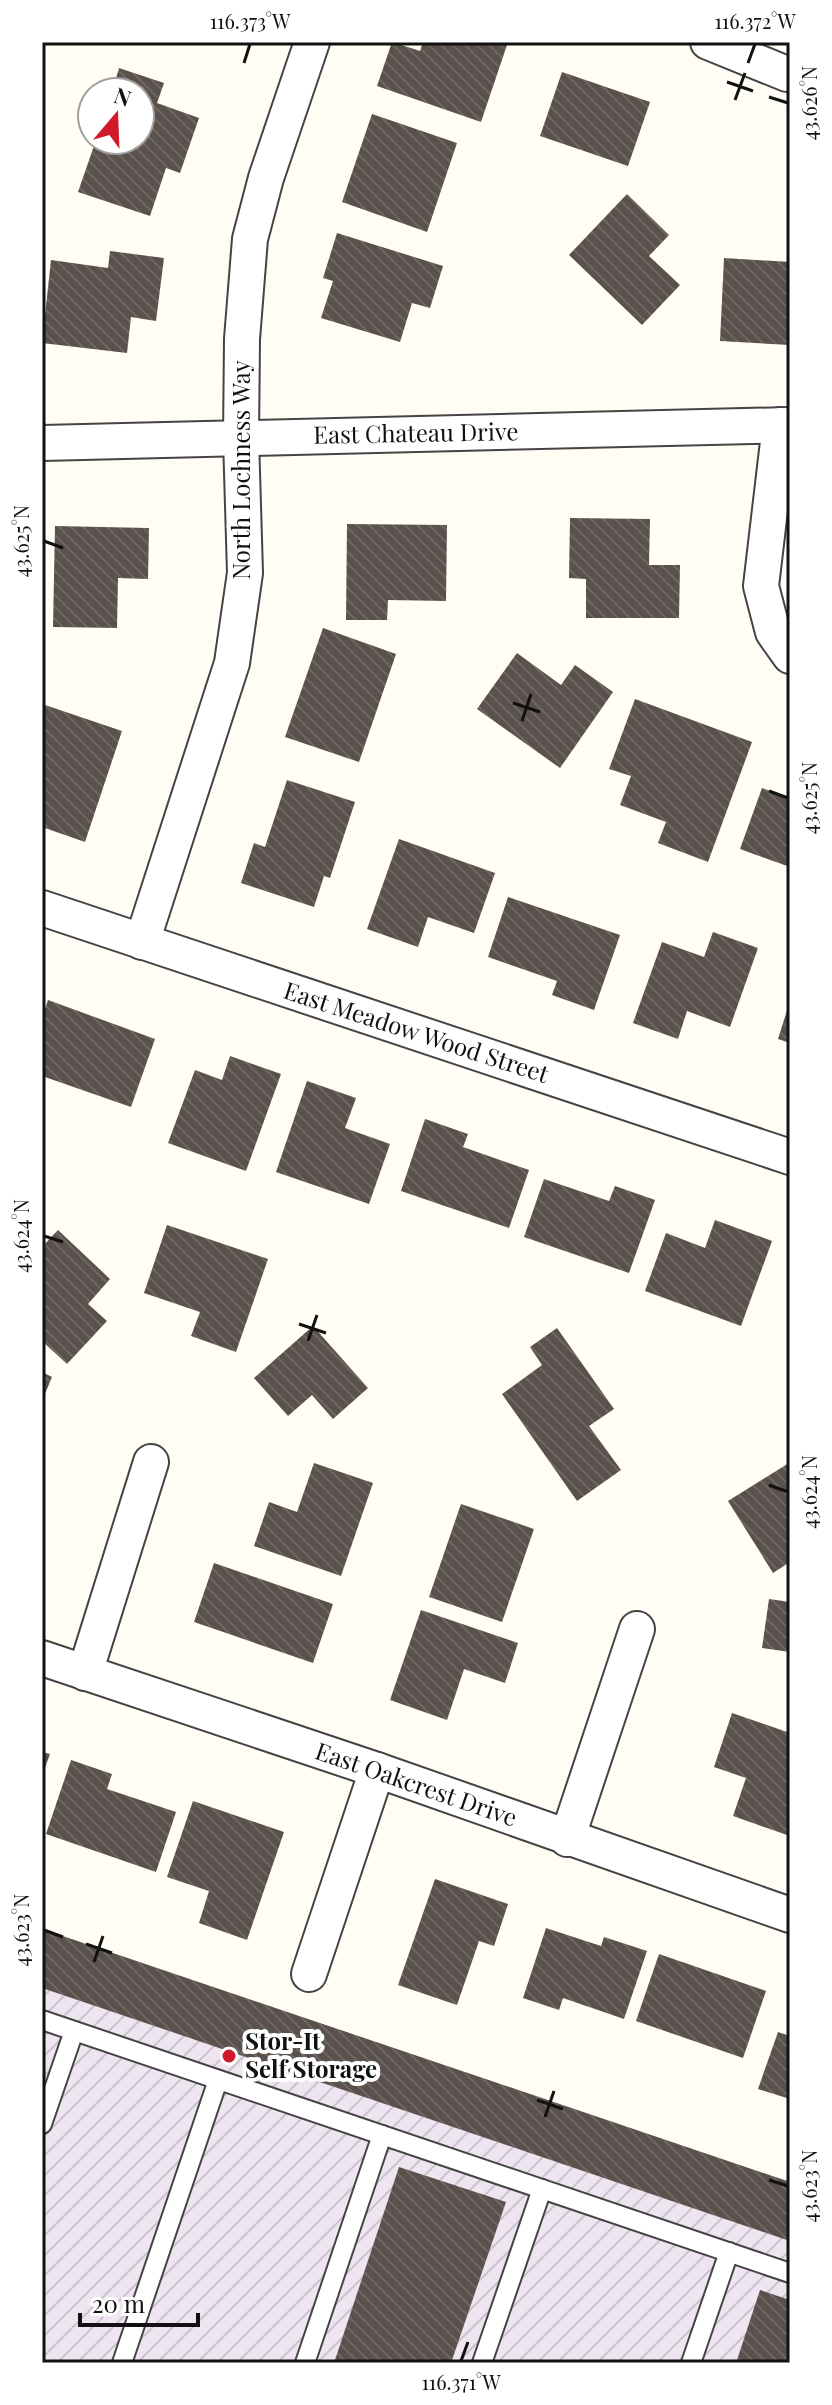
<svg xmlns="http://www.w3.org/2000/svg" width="832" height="2405" font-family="'Playfair Display',serif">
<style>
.industrial{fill:url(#industrial-furrows)}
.building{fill:url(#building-back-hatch)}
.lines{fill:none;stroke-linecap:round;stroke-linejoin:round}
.service-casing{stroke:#444;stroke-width:22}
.minor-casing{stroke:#444;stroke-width:38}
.service{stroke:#fff;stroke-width:18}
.minor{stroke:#fff;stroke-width:34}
.ticks{fill:none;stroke:#111;stroke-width:3}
.poi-dot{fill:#d11929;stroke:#fff;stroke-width:3}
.labels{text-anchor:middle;stroke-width:8;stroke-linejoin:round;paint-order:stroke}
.street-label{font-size:24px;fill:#111;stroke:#fff}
.poi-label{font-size:24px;font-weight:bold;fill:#111;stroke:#fff;text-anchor:start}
.neatline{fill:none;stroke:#111;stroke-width:3}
.ticks-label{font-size:20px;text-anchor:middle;fill:#111}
</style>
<defs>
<pattern id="industrial-furrows" width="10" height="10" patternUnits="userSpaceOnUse" patternTransform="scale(2)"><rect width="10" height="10" fill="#eee5f0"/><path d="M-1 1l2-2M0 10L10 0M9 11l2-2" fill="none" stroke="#cbc3cd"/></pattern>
<pattern id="building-back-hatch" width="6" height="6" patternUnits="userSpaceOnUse" patternTransform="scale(2)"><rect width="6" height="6" fill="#5b514c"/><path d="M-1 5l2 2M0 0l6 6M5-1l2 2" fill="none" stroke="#6e6662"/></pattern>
</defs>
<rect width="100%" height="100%" fill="#fffdf4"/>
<path class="industrial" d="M42 1929 790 2182V2363H42Z"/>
<g class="building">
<path d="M392 42 420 51 423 42H499L507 45 481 122 377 86Z"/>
<path d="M119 68 164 83 157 103 199 118 180 173 166 168 150 216 78 192 96 140H140V92H112Z"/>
<path d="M562 72 650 102 628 166 540 136Z"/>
<path d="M372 114 457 143 427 232 342 202Z"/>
<path d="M627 194 669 235 649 256 680 285 642 325 569 255Z"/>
<path d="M337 233 443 266 430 308 412 303 400 342 321 318 333 281 323 278Z"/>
<path d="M110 251 164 258 156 321 131 317 127 353 42 343 51 260 108 268Z"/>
<path d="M724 258 790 262V345L720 341Z"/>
<path d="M570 518 650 519 649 565H680L679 618H586V579L569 578Z"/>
<path d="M347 524 447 525 446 601 388 600 387 620H346Z"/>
<path d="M55 526 149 528 148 579 118 578 117 628 53 627Z"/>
<path d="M323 628 396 654 359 762 285 737Z"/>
<path d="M517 653 561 685 575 665 613 692 560 768 477 709Z"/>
<path d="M635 699 752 742 708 862 658 843 666 822 620 805 631 776 609 769Z"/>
<path d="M42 704 122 731 85 842 42 827Z"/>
<path d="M287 780 355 802 330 878 324 876 314 907 241 883 254 843 265 847Z"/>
<path d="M762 788 790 798V867L740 849Z"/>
<path d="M399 839 495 873 474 933 428 917 418 947 367 929Z"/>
<path d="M508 897 620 935 594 1010 552 995 557 981 488 957Z"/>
<path d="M713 932 758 948 730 1027 687 1011 678 1039 633 1023 662 942 704 957Z"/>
<path d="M48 1000 155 1039 131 1107 42 1076V1018Z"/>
<path d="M789 1004H790V1043L778 1039Z"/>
<path d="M230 1056 281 1074 246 1171 168 1143 195 1070 222 1080Z"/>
<path d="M307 1081 356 1098 345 1128 390 1144 369 1204 276 1172Z"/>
<path d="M425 1119 468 1134 463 1147 529 1170 509 1228 401 1191Z"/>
<path d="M544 1179 609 1201 615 1186 655 1200 629 1273 524 1237Z"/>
<path d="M715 1220 772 1241 741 1326 645 1291 666 1233 705 1248Z"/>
<path d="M167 1225 268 1259 236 1352 191 1336 200 1312 144 1293Z"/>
<path d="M58 1230 110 1279 88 1304 107 1321 67 1364 42 1341V1247Z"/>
<path d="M313 1326 368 1388 333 1419 312 1395 288 1416 254 1378Z"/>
<path d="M557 1328 614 1409 589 1426 621 1470 577 1501 502 1394 542 1365 530 1347Z"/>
<path d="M42 1372 52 1377 42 1401Z"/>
<path d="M314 1463 373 1483 341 1576 254 1546 269 1502 297 1512Z"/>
<path d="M789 1463 790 1562 773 1573 728 1501Z"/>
<path d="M461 1504 534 1529 502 1622 429 1597Z"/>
<path d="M214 1563 333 1604 313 1663 194 1622Z"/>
<path d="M769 1599 790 1602V1652L762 1648Z"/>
<path d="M421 1610 518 1643 505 1683 464 1669 447 1720 390 1700Z"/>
<path d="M732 1713 790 1733V1836L733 1816 746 1778 714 1767Z"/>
<path d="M42 1752 50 1754 42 1776Z"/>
<path d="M71 1760 112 1774 107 1789 176 1812 156 1872 46 1834Z"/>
<path d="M193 1801 284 1832 247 1940 199 1923 209 1891 167 1877Z"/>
<path d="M435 1879 508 1904 494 1946 479 1941 457 2005 398 1985Z"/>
<path d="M546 1928 601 1946 604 1937 647 1951 624 2019 563 1998 559 2010 523 1998Z"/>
<path d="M42 1929 790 2182V2241L42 1988Z"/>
<path d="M659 1954 766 1991 743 2058 636 2021Z"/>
<path d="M778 2032 790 2036V2099L758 2089Z"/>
<path d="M399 2167 506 2202 451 2363H334Z"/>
<path d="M760 2290 790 2300V2363H736Z"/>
</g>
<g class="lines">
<defs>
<g id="service">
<path d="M42 2020 790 2273"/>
<path d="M42 2124 74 2031"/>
<path d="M122 2363 218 2080"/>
<path d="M305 2363 382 2135"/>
<path d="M482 2363 542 2189"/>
<path d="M691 2363 729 2252"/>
</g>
<g id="minor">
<path d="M708 42 787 74"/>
<path d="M780 425 761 586 773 632 790 656"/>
<path d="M42 443 790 425"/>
<path d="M42 908 790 1157"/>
<path d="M142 942 232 663 245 573 241 438 242 339 250 239 266 178 312 42"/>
<path d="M42 1658 377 1770 790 1915"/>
<path d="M85 1673 151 1462"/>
<path d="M567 1839 637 1629"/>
<path d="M309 1974 377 1770"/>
</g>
</defs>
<use href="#service" class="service-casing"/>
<use href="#minor" class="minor-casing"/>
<use href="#service" class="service"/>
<use href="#minor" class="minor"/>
</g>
<path class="ticks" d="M244 63 250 44M748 63 755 44M727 82 753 91M769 97 788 103M735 100 745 73M44 541 63 548M513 703 540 712M522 721 531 694M769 791 788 798M44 1236 63 1242M299 1324 326 1333M308 1341 317 1315M769 1485 788 1492M44 1930 63 1937M86 1944 112 1953M94 1962 103 1936M537 2100 563 2109M545 2117 554 2091M769 2180 788 2186M461 2361 468 2342"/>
<circle class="poi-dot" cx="229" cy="2056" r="8"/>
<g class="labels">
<g class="street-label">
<text transform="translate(416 434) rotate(-1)" y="8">East Chateau Drive</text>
<text transform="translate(242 470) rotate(-90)" y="8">North Lochness Way</text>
<text transform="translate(416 1033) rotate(18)" y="8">East Meadow Wood Street</text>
<text transform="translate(416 1785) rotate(19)" y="8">East Oakcrest Drive</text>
</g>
<g class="poi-label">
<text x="245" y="2050">Stor-It<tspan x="245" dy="28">Self Storage</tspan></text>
</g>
</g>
<rect width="832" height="2405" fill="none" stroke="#ffffff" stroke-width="88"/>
<g transform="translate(116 116) rotate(19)"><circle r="38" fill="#ffffff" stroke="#a0a0a0" stroke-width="2"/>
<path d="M0-6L14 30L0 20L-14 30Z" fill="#d11929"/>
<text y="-12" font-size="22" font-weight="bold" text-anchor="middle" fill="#111111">N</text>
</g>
<path d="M80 2313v12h118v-12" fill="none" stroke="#111111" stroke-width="4"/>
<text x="92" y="2313" font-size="24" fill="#111111" stroke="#ffffff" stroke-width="6" paint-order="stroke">20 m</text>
<rect x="44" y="44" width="744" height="2317" class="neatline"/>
<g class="ticks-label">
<text x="250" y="29">116.373°W</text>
<text x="755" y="29">116.372°W</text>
<text transform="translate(810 103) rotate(-90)" y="7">43.626°N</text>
<text transform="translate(22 541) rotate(-90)" y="7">43.625°N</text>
<text transform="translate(810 798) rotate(-90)" y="7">43.625°N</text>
<text transform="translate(22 1236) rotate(-90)" y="7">43.624°N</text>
<text transform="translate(810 1492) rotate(-90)" y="7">43.624°N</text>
<text transform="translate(22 1930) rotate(-90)" y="7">43.623°N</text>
<text transform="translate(810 2186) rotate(-90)" y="7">43.623°N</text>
<text x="461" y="2390">116.371°W</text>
</g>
</svg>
